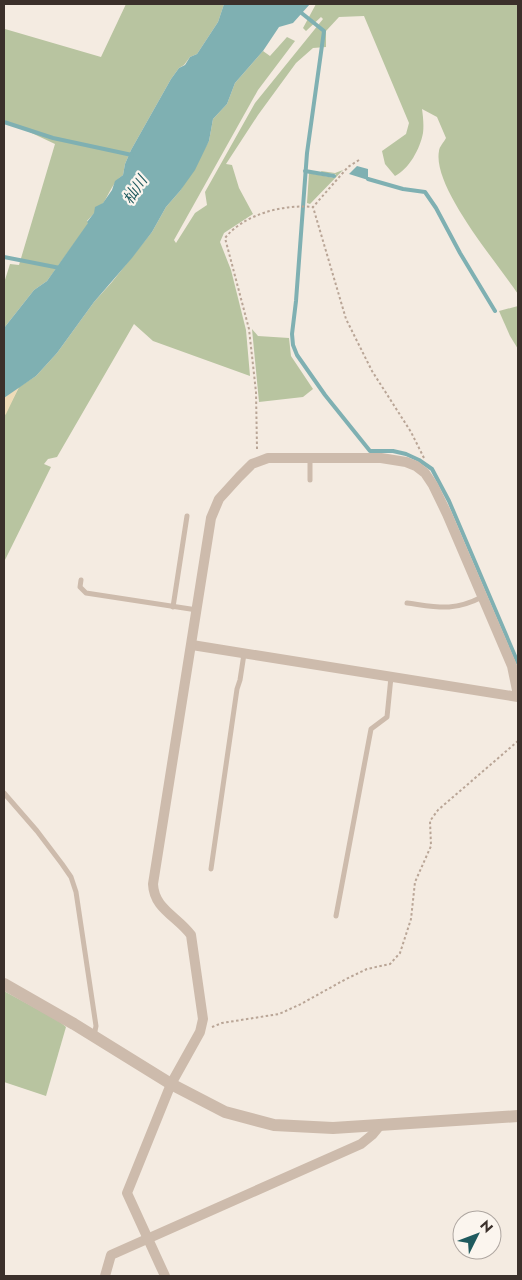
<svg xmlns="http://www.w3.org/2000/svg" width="522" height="1280" font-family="Jost,'Noto Sans JP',sans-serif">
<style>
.green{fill:#b8c4a0}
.sand{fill:#efdcb8}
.water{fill:#7fb0b2}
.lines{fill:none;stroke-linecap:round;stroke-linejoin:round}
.stream{stroke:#7fb0b2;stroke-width:4}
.path{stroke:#b9a596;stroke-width:2;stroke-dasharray:2.5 2.5;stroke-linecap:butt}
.service{stroke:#cdbbac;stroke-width:5}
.minor{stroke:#cdbbac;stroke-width:10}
.tertiary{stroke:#cdbbac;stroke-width:12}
.labels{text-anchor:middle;stroke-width:4.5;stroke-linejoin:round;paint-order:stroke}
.water-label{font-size:15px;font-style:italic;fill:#1f5a5e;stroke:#fbf5ee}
</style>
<rect width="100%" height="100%" fill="#f4ebe1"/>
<g class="green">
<path d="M126 4H224L218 22 197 54 190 57 184 65 179 68 171 79 131 150 125 164 123 175C113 182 110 192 104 202 99 209 92 215 87 221L89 223 47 281 34 290 4 328V283L10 264 19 265 55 144 4 120V37L5 29 101 57Z"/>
<path d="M316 4H518V294C498 264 432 187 439 151 439 147 444 142 446 138L437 117 422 109C423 116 424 125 423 133 420 149 409 169 395 176L385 164 382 151 406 134 409 123 364 16 339 17 326 31V47L313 48 296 63 258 115 226 164 232 165 239 188 253 214 224 233 220 242 231 270 246 330 250 376 153 341 134 324 57 457 48 459 44 464 51 467 4 562V416L19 387 36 376 57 353 94 302 112 282 152 232 166 207 180 191 209 141 213 119 227 104 235 83 263 51 270 56 287 37 295 41 258 90 174 240 176 243 195 213 207 205 205 192 255 103 323 19 321 17 306 31 303 28Z"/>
<path d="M343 170 310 204 307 203 309 173 334 178 336 174 322 173 321 171 335 173Z"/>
<path d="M518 306V349L510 336 499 311Z"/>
<path d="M252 329 258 336 289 338 291 356 313 389 303 397 259 402Z"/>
<path d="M4 991 59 1021 66 1027 46 1096 4 1082Z"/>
</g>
<path class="sand" d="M19 387 6 414 4 416V398Z"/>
<g class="water">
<path d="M224 4H310L293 23 279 27 263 51 235 83 227 104 213 119 209 141 195 170 180 191 166 207 152 232 132 258 94 302 57 353 36 376 4 398V328L34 290 47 281 88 223 87 222 94 213 95 207 103 203 112 190 115 181 123 175 125 164 131 150 171 79 179 68 185 65 190 57 197 54 218 22Z"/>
<path d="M357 166 368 169V180L349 174Z"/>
</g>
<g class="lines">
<g class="stream">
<path d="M299 11 324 31 307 153 296 301 292 334 293 345 297 355 325 395 370 451H393L406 454 419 460 432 469 449 501 518 663"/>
<path d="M4 122 53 138 132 155"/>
<path d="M305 171 334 176"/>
<path d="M368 179 403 189 425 192 436 208 460 253 495 311"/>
<path d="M4 257 60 268"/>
</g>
<g class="path">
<path d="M359 160 348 167 313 207 346 319 372 371 411 432 424 458"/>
<path d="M257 449 256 392 249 329 225 238C244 214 284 204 313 207"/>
<path d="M212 1027 222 1023 279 1014 301 1004 346 979 367 969 390 964 400 953 411 919 415 882 431 846 430 821 438 810 518 741"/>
</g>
<g class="service">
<path d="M310 458V480"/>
<path d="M81 580 80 587 86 593 197 610"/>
<path d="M407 603C437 607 453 612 482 597"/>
<path d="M173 607 187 516"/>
<path d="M4 793 37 831 62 864 71 877 76 892 96 1026 94 1036"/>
<path d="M211 869 237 689 240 680 244 654"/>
<path d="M336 916 371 729 387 717 391 677"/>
</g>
<g class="minor">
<path d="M192 645 518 697"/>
<path d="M105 1276 111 1255 361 1144 372 1135 381 1124"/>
<path d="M165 1276 127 1193 171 1084 200 1032 203 1019 191 935C177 916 154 909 153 884L211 518 219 499 239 477 252 464 268 458H381L406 462 416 466 425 473 433 485 447 514 512 666 518 695"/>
</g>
<path class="tertiary" d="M4 984 74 1024 171 1084 225 1112 274 1125 333 1128 518 1116"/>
</g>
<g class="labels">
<g class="water-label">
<text transform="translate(135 190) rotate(-57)" y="5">杣川</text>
</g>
</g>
<rect width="522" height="1280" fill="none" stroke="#3b302b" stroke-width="10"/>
<g transform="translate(477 1235) rotate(48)"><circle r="24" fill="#fbf5ee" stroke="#aea6a0"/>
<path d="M0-4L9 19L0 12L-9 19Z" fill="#1f5a5e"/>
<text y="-8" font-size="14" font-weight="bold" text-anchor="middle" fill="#3b302b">N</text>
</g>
</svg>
